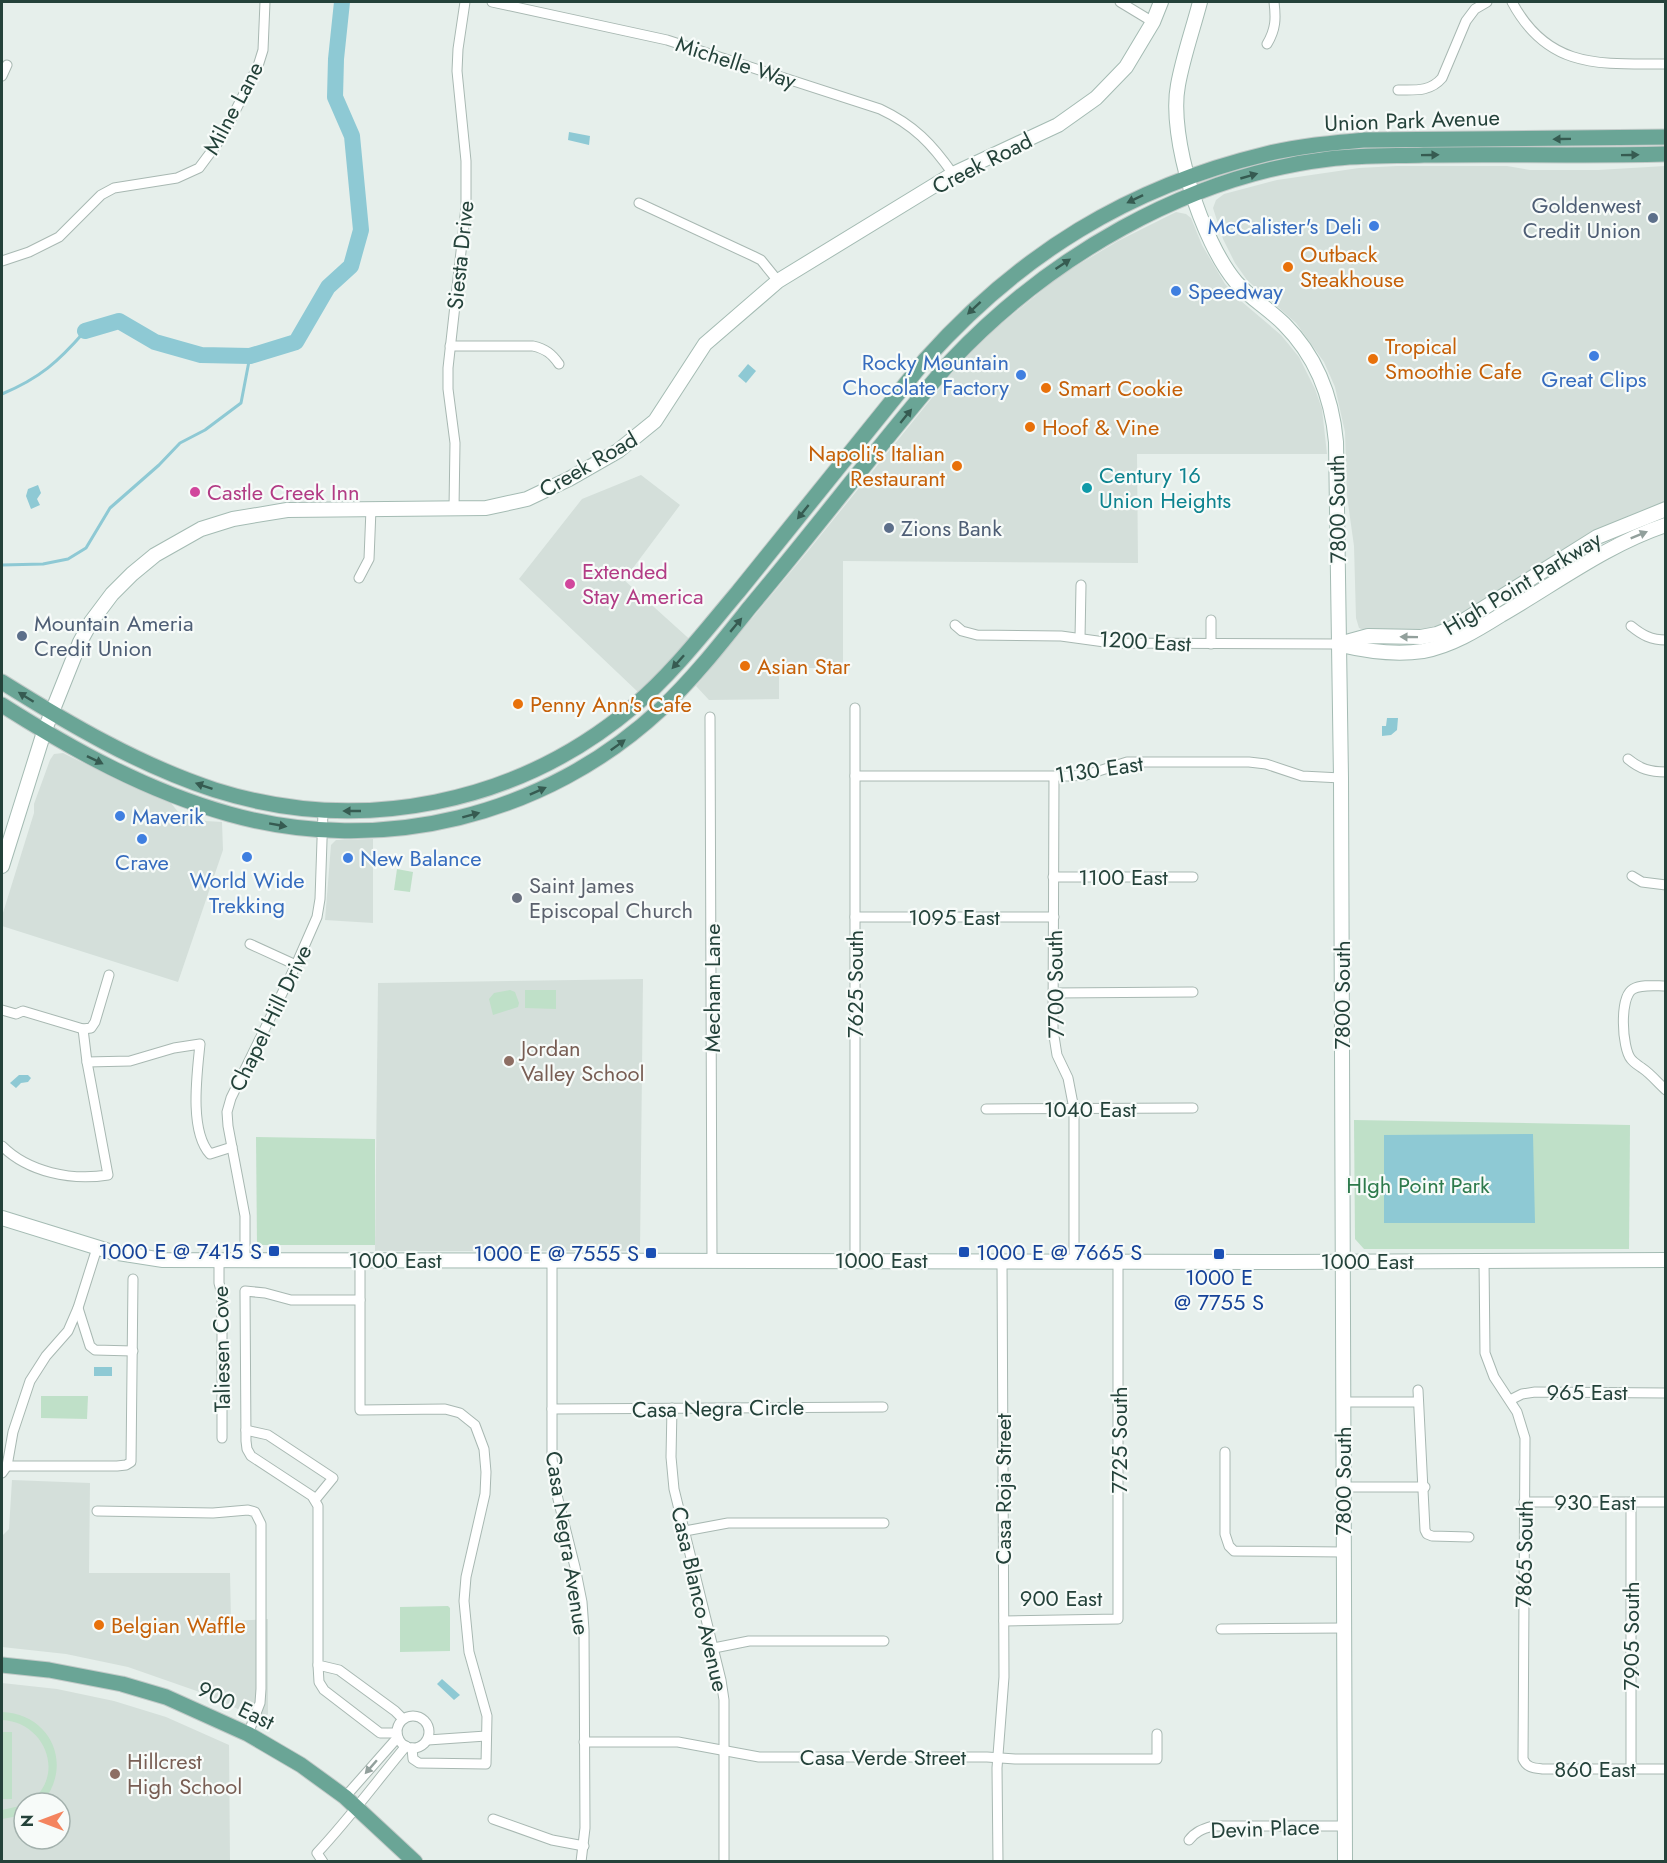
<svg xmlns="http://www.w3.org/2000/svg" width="1667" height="1863" font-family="Jost,sans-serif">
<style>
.built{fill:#d4dfda;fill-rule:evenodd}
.green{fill:#bfe0c8}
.water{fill:#8ec9d4}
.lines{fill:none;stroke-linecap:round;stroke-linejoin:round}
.stream{stroke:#8ec9d4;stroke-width:3}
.river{stroke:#8ec9d4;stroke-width:16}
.street-casing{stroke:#a8b8b2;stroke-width:11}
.secondary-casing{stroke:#a4bbb3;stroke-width:16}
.primary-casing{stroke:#c2cac8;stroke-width:17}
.street{stroke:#fff;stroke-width:9}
.secondary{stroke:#fff;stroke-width:14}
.primary{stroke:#6aa596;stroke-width:15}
.oneway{fill:#365b51}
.oneway2{fill:#92a09c}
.service-dot{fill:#5c6f8a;stroke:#f7fbf9;stroke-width:2}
.shop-dot{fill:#3f7fe0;stroke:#f7fbf9;stroke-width:2}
.food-dot{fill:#e8710a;stroke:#f7fbf9;stroke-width:2}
.culture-dot{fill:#0f9aa8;stroke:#f7fbf9;stroke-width:2}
.hotel-dot{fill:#d1479c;stroke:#f7fbf9;stroke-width:2}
.worship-dot{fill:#6b7280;stroke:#f7fbf9;stroke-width:2}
.education-dot{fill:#8d6e63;stroke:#f7fbf9;stroke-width:2}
.transit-dot{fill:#1a4fb4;stroke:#f7fbf9;stroke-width:2}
.labels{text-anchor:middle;stroke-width:4.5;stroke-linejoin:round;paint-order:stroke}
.street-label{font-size:22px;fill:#24423a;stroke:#f7fbf9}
.service-label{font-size:22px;fill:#4e5e75;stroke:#f7fbf9;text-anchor:start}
.shop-label{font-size:22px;fill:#366cbe;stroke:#f7fbf9;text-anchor:start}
.food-label{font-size:22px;fill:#c56008;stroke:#f7fbf9;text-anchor:start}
.culture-label{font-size:22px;fill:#0d838f;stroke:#f7fbf9;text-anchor:start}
.hotel-label{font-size:22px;fill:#b23c85;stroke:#f7fbf9;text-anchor:start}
.worship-label{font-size:22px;fill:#5b616d;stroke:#f7fbf9;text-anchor:start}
.education-label{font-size:22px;fill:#785e54;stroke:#f7fbf9;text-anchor:start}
.park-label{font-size:22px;fill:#2d7a4b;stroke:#f7fbf9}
.transit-label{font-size:22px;fill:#164399;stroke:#f7fbf9;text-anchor:end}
</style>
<rect width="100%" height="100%" fill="#e6efeb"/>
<g class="built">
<path d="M1397 166H1507L1530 170H1598L1665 166V504L1459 619 1440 627 1419 631H1366L1359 628 1356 618 1354 546 1347 496 1345 432 1335 387 1324 362 1296 323 1247 280 1235 263 1223 239 1213 208 1216 200 1224 194 1277 180 1359 168Z"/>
<path d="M1176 212 1186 214 1191 218 1202 245 1225 284 1241 301 1281 335 1299 357 1315 389 1322 409 1327 454H1137L1138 563 843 561V668H779V699L709 700 696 686 808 551 961 362 996 328 1061 275 1118 241Z"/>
<path d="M641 475 680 505 624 580 696 645 638 692 519 579 582 499Z"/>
<path d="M63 753 124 783 171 803 178 812 206 821 222 822 223 850 178 982 2 926V916L34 813V804L50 760 54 754Z"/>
<path d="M373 839V923L325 920 331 845 336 840Z"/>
<path d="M643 979 640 1251H375L378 983Z"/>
<path d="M12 1480 90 1483 89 1573H230L231 1621 268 1619V1714L264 1722 211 1696 128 1667 66 1654 2 1647V1536L9 1529Z"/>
<path d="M2 1683 57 1689 114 1701 166 1717 229 1745 230 1861H2ZM24 1803H60V1839H24Z"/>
</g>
<g class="green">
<path d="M397 869 413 872 410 892 394 890Z"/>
<path d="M510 990 515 992 519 1003 518 1007 493 1015 489 999 494 993Z"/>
<path d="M525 990H556V1009L525 1008Z"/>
<path d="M1354 1120 1630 1125 1629 1249H1364L1355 1239Z"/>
<path d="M256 1137 375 1139V1245H257Z"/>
<path d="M41 1396H88L87 1419 41 1418Z"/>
<path d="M448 1606 450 1608V1651L400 1652V1607Z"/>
<path d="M2 1712C51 1714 74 1765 42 1803H28C67 1777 46 1722 2 1720Z"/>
<rect x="2" y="1732" width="10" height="67"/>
<path d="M24 1805V1815L2 1819V1810Z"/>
</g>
<g class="water">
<path d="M569 132 590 136 589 145 568 140Z"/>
<path d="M748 364 756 371 746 383 738 376Z"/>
<path d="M38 485 41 493 37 499 40 505 31 509 26 496 28 489Z"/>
<path d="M1387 718H1398L1397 730 1391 735 1382 736V726H1386Z"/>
<path d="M19 1075H28L31 1078 28 1082 21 1083 16 1088 10 1083Z"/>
<path d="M1533 1134 1535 1223H1384V1135Z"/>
<rect x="94" y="1367" width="18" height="9"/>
<path d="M442 1679 460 1695 454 1700 437 1684Z"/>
</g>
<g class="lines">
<g class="stream">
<path d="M2 394C40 378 58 362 85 331"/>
<path d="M2 565 43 564 68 559 86 548 110 508 159 465 180 443 205 430 241 403 250 356"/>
</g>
<path class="river" d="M85 331 119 321 155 342 201 355 250 356 296 342 328 287 351 266 361 230 352 136 335 97 336 59 342 2"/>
<defs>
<g id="street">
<path d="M492 2 667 40 880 109C914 125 932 144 953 174"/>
<path d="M1120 2 1153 22"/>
<path d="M1512 2C1548 69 1599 64 1666 64"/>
<path d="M1267 44C1276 29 1276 18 1274 2"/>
<path d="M2 76 7 65"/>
<path d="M1398 90C1415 90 1430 92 1442 78L1466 21 1475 9 1487 2"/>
<path d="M639 203 753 256 761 260 778 281"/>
<path d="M2 261 29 252 59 237 101 195 114 188 177 178 199 168 222 137 258 66 263 50 265 2"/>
<path d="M450 346H533C546 349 552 354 559 364"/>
<path d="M454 508 455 443 448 389V368L466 207V161L457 71 458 49 465 2"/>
<path d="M359 578 369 559 371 509"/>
<path d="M1211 620V644"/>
<path d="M955 625 962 631 977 635 1061 636 1112 643 1339 644"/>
<path d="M1631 626C1642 635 1651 640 1666 640"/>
<path d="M1080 638 1081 585"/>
<path d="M855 708V1260"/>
<path d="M710 717 712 1260"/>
<path d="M1628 759C1640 769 1650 772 1666 772"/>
<path d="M855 776H1070L1086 775 1127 762H1249L1266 764 1302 776 1341 778"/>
<path d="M1054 777 1053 1030 1057 1055 1068 1078 1074 1109V1261"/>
<path d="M1632 876 1642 882 1666 885"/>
<path d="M1053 877H1193"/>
<path d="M855 917H1054"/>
<path d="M250 944 296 965"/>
<path d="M1666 986C1656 986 1642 984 1633 989 1619 997 1622 1048 1631 1059 1634 1063 1638 1065 1642 1068 1651 1074 1658 1083 1666 1090"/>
<path d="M1053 993 1193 992"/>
<path d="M2 1010 16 1014 23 1011 83 1029 91 1028 95 1022 109 975"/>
<path d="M87 1062 130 1061 174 1048 200 1044C197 1074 189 1131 210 1154L232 1147"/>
<path d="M986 1109 1193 1108"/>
<path d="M2 1146C28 1172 71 1181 108 1175L87 1062 83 1029"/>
<path d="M219 1260V1283L222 1294V1438"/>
<path d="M245 1260V1216L228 1126 227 1112 231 1098 296 965 317 917 320 899 323 811"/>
<path d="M360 1260V1410L445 1409 460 1413 475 1425 484 1449 486 1472 485 1494 466 1577 464 1601 469 1652 487 1716 486 1764 419 1763 413 1759 412 1748"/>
<path d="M552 1260V1459L557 1495 575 1567 582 1602 584 1630 585 1828 581 1862"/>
<path d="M1484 1260 1485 1353 1494 1377 1517 1412 1525 1438 1523 1759C1527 1768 1534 1768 1543 1769H1666"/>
<path d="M360 1300H291L265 1293 245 1291 246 1441 247 1449 251 1456 312 1496 318 1506V1665L339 1670 395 1711 403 1719"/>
<path d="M78 1308 90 1346 95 1350 133 1351"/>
<path d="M1418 1390 1425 1530 1427 1534 1432 1536 1469 1537"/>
<path d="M1510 1400 1522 1394 1535 1392 1666 1393"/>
<path d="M1343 1402H1417"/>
<path d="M672 1408 671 1457 674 1489 721 1680 724 1700V1862"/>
<path d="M552 1409 883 1407"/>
<path d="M246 1430 268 1435 333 1478 315 1500"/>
<path d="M1225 1452V1534L1229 1546 1234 1551 1343 1552"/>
<path d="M7 1466H117L126 1465 131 1462 133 1279"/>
<path d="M2 1473 7 1466 13 1432 30 1381 46 1356 68 1331 78 1308 97 1248"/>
<path d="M1343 1487H1425"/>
<path d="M1524 1502H1666"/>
<path d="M97 1511 213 1513 248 1510 255 1512 261 1524V1689L260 1703 248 1734"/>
<path d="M685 1531 728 1523H884"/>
<path d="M1004 1621 1118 1619V1261"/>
<path d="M1221 1629 1344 1628"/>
<path d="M714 1648 749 1641H884"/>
<path d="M318 1665 319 1682 324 1690 380 1733H397"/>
<circle cx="413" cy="1732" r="16"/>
<path d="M428 1740 486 1736"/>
<path d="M584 1742H678L759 1757H987L1015 1759H1157V1734"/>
<path d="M1631 1769V1502"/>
<path d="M345 1797 398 1737"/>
<path d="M493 1819 552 1840 584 1846"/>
<path d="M1189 1840C1195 1832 1202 1829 1213 1826H1345"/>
<path d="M323 1862 317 1853C349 1819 376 1782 406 1746"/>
<path d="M998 1862 997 1768 1004 1677 1002 1260"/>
</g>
<g id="secondary">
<path d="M1200 2C1193 29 1183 57 1178 85 1168 137 1202 242 1236 282 1250 298 1269 309 1284 324 1316 356 1332 398 1336 442L1341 778 1345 1862"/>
<path d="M1339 644 1368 636 1421 637 1437 634 1452 628 1597 537 1666 509"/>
<path d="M1341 645C1366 651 1396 655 1423 651 1451 646 1477 630 1501 615 1555 584 1606 545 1666 525"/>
<path d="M2 866 44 732 80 642 91 622 112 594 132 574 155 555 201 529 233 519 287 510 486 508 527 499 569 479 618 451 655 421 705 344 778 281 953 174 1058 125 1096 98 1126 67 1153 22 1161 2"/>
<path d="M2 1218 112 1252 163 1260 1289 1262 1666 1260"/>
</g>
<g id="primary">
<path d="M2 682C69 724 139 765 215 790 361 836 518 804 634 706 673 673 705 631 738 592 801 515 862 437 925 360 1019 255 1128 187 1266 154 1298 146 1332 143 1365 140L1666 137"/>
<path d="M2 705C73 750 147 791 229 814 381 857 546 816 661 709 694 678 722 642 750 607 818 526 882 441 951 361 1048 258 1186 176 1329 159 1360 155 1393 156 1424 155 1505 154 1585 156 1666 154"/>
<path d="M2 1665 49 1670 122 1684 166 1697 248 1734 301 1765 345 1797 415 1862"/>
</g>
</defs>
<use href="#street" class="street-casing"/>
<use href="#secondary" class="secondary-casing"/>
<use href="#primary" class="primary-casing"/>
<use href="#street" class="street"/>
<use href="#secondary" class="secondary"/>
<use href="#primary" class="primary"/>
</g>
<defs><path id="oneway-solid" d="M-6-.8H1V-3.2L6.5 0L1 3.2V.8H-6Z" transform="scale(1.5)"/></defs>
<g class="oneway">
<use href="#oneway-solid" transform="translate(1562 139) rotate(179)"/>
<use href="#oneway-solid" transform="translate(1430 155) rotate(-1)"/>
<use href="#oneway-solid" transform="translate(1630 155) rotate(-1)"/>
<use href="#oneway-solid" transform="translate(1249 176) rotate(-16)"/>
<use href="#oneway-solid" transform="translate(1135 199) rotate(154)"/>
<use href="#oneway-solid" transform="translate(1063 264) rotate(-34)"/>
<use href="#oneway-solid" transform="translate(974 308) rotate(137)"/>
<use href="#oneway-solid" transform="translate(906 416) rotate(-51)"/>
<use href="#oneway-solid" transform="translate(803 512) rotate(129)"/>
<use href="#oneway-solid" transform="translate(736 625) rotate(-50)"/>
<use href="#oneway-solid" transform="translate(678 662) rotate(132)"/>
<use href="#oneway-solid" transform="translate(26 697) rotate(-148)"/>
<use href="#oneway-solid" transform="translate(618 745) rotate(-36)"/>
<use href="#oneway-solid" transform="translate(95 760) rotate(26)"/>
<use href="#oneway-solid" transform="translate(204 786) rotate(-161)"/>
<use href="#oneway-solid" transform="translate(538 791) rotate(-24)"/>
<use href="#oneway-solid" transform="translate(352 811) rotate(180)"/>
<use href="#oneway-solid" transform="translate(471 815) rotate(-15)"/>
<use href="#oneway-solid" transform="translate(278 825) rotate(10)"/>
</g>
<g class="oneway2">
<use href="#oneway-solid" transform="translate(1639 535) rotate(-22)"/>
<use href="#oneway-solid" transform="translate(1409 637) rotate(-179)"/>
<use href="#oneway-solid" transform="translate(371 1767) rotate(131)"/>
</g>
<g class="service-dot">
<circle cx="1653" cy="218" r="6"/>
<circle cx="889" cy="528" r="6"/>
<circle cx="22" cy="636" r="6"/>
</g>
<g class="shop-dot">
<circle cx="1374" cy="226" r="6"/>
<circle cx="1176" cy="291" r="6"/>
<circle cx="1594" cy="356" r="6"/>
<circle cx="1021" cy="375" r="6"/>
<circle cx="120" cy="816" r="6"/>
<circle cx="142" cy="839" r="6"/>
<circle cx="247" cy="857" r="6"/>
<circle cx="348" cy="858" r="6"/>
</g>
<g class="food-dot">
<circle cx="1288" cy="267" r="6"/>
<circle cx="1373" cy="359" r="6"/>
<circle cx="1046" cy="388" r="6"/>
<circle cx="1030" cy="427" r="6"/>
<circle cx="957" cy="466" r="6"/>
<circle cx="745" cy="666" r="6"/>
<circle cx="518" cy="704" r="6"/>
<circle cx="99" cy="1625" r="6"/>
</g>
<circle class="culture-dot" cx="1087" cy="488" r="6"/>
<g class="hotel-dot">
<circle cx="195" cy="492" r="6"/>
<circle cx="570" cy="584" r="6"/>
</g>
<circle class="worship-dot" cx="517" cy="898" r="6"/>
<g class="education-dot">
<circle cx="509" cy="1061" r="6"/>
<circle cx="115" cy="1774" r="6"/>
</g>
<g class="transit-dot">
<rect x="268" y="1245" width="12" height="12" rx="3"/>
<rect x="958" y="1246" width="12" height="12" rx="3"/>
<rect x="645" y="1247" width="12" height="12" rx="3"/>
<rect x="1213" y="1248" width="12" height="12" rx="3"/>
</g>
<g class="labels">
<g class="street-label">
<text transform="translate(736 62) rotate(18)" y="8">Michelle Way</text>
<text transform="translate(233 108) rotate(-62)" y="8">Milne Lane</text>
<text transform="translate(1412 120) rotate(-2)" y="8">Union Park Avenue</text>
<text transform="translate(982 163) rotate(-27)" y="8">Creek Road</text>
<text transform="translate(460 255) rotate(-84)" y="8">Siesta Drive</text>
<text transform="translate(588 464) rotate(-30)" y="8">Creek Road</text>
<text transform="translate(1337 509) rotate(-91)" y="8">7800 South</text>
<text transform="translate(1522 583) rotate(-31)" y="8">High Point Parkway</text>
<text transform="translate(1145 641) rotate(3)" y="8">1200 East</text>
<text transform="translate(1099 769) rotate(-8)" y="8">1130 East</text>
<text x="1123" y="885">1100 East</text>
<text x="954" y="925">1095 East</text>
<text transform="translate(855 984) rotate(-90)" y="8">7625 South</text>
<text transform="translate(1055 984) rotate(-91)" y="8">7700 South</text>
<text transform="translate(712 988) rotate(-90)" y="8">Mecham Lane</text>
<text transform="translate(1342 995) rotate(-90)" y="8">7800 South</text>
<text transform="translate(270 1018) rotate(-64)" y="8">Chapel Hill Drive</text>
<text x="1090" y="1117">1040 East</text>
<text x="395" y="1268">1000 East</text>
<text x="881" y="1268">1000 East</text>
<text x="1367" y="1269">1000 East</text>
<text transform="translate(221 1349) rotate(-91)" y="8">Taliesen Cove</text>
<text x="1587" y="1400">965 East</text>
<text transform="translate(718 1408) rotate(-1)" y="8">Casa Negra Circle</text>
<text transform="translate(1119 1440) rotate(-90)" y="8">7725 South</text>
<text transform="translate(1343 1481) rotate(-90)" y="8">7800 South</text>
<text transform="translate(1003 1489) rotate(-90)" y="8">Casa Roja Street</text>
<text x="1595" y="1510">930 East</text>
<text transform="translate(568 1543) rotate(81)" y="8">Casa Negra Avenue</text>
<text transform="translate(1524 1554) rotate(-89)" y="8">7865 South</text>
<text x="1061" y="1606">900 East</text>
<text transform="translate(700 1599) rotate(77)" y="8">Casa Blanco Avenue</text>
<text transform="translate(1631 1636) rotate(-90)" y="8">7905 South</text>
<text transform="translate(236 1705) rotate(26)" y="8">900 East</text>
<text x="883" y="1765">Casa Verde Street</text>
<text x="1595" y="1777">860 East</text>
<text transform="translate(1265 1828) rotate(-2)" y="8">Devin Place</text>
</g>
<g class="service-label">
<text x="1641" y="213" text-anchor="end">Goldenwest<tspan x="1641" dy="25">Credit Union</tspan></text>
<text x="901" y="536">Zions Bank</text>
<text x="34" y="631">Mountain Ameria<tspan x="34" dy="25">Credit Union</tspan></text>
</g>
<g class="shop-label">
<text x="1362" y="234" text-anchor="end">McCalister's Deli</text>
<text x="1188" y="299">Speedway</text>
<text x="1009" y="370" text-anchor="end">Rocky Mountain<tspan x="1009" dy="25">Chocolate Factory</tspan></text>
<text x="1594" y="387" text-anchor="middle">Great Clips</text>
<text x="132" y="824">Maverik</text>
<text x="360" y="866">New Balance</text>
<text x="142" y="870" text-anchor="middle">Crave</text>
<text x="247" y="888" text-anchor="middle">World Wide<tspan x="247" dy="25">Trekking</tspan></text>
</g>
<g class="food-label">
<text x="1300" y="262">Outback<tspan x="1300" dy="25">Steakhouse</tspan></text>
<text x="1385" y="354">Tropical<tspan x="1385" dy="25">Smoothie Cafe</tspan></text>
<text x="1058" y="396">Smart Cookie</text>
<text x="1042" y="435">Hoof &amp; Vine</text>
<text x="945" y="461" text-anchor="end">Napoli's Italian<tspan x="945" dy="25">Restaurant</tspan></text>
<text x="757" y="674">Asian Star</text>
<text x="530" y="712">Penny Ann's Cafe</text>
<text x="111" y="1633">Belgian Waffle</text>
</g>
<g class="culture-label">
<text x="1099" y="483">Century 16<tspan x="1099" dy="25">Union Heights</tspan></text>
</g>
<g class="hotel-label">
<text x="207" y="500">Castle Creek Inn</text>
<text x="582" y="579">Extended<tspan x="582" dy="25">Stay America</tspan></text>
</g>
<g class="worship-label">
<text x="529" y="893">Saint James<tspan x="529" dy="25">Episcopal Church</tspan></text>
</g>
<g class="education-label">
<text x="521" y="1056">Jordan<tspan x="521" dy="25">Valley School</tspan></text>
<text x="127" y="1769">Hillcrest<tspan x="127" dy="25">High School</tspan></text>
</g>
<g class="park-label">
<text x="1418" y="1193">HIgh Point Park</text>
</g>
<g class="transit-label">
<text x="262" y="1259">1000 E @ 7415 S</text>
<text x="976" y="1260" text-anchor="start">1000 E @ 7665 S</text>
<text x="639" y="1261">1000 E @ 7555 S</text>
<text x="1219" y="1285" text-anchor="middle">1000 E<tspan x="1219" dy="25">@ 7755 S</tspan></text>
</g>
</g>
<rect width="1667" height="1863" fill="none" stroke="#24423a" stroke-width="6"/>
<g transform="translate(42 1821) rotate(270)"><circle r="28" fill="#f7fbf9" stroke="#a3b1ad" stroke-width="1.5"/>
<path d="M0-4.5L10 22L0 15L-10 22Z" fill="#f4845f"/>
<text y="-9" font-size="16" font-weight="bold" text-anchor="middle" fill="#24423a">N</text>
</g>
</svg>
